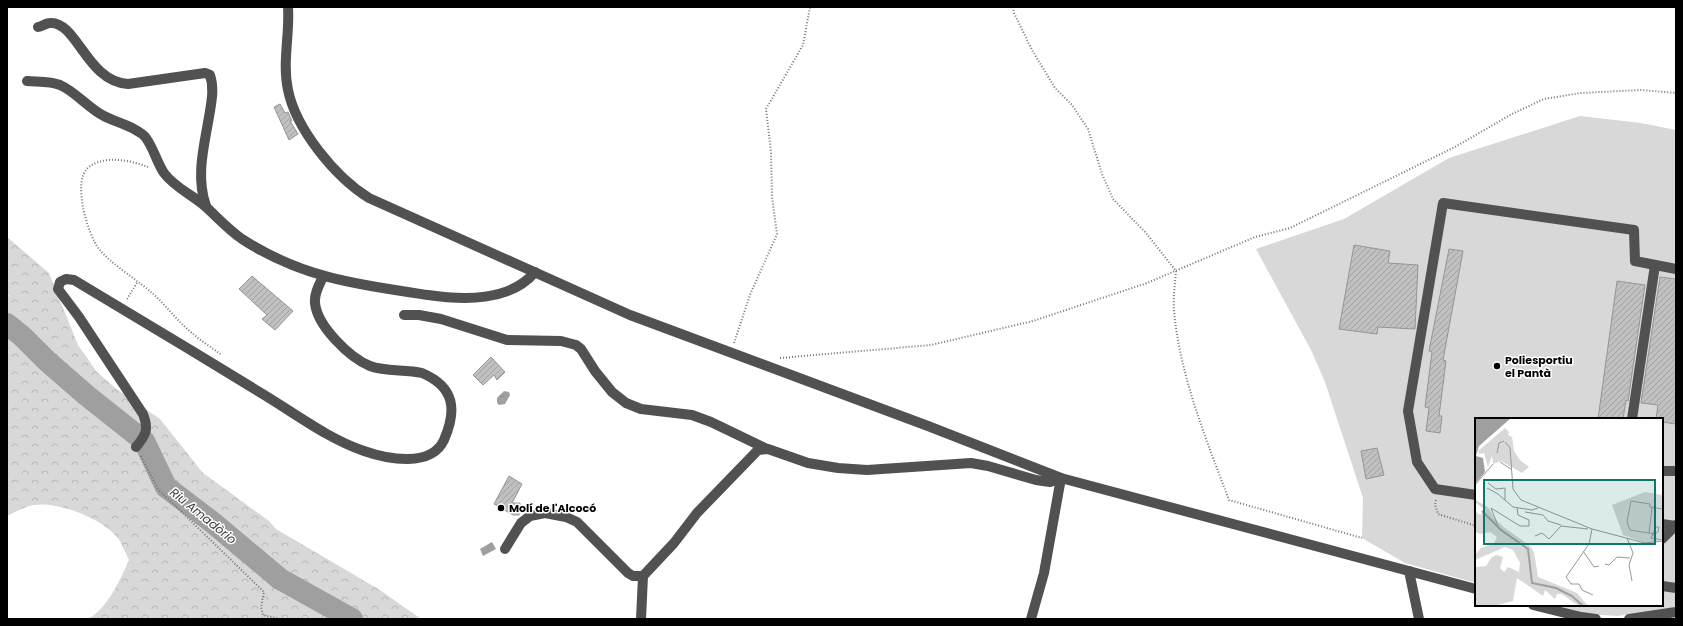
<svg xmlns="http://www.w3.org/2000/svg" width="1683" height="626" font-family="Poppins,sans-serif">
<style>
.forest{fill:url(#forest-crowns)}
.garden{fill:#d8d8d8}
.water{fill:url(#water-ripples)}
.lines{fill:none;stroke-linecap:round;stroke-linejoin:round}
.river{stroke:#9f9f9f;stroke-width:22}
.building{fill:url(#building-hatch);stroke:#959595}
.path{stroke:#737373;stroke-width:2;stroke-dasharray:1 2;stroke-linecap:butt}
.minor{stroke:#515151;stroke-width:10}
.poi-dot{fill:#000;stroke:#fff;stroke-width:1.5}
.labels{text-anchor:middle;stroke-width:3;stroke-linejoin:round;paint-order:stroke}
.poi-label{font-size:11px;font-weight:bold;fill:#000;stroke:#fff;text-anchor:start}
.water-label{font-size:12px;font-style:italic;fill:#404040;stroke:#fff}
.inset-river{fill:none;stroke:#9f9f9f;stroke-width:2}
.inset-road{fill:none;stroke:#999;stroke-width:1}
.view{fill:#0f766e;fill-opacity:0.15;stroke:#0f766e;stroke-width:2}
.inset-edge{fill:none;stroke:#000;stroke-width:2}
</style>
<defs>
<pattern id="forest-crowns" width="20" height="18" patternUnits="userSpaceOnUse"><rect width="20" height="18" fill="#d8d8d8"/><path d="M2 6a3 3 0 1 1 6 0M12 15a3 3 0 1 1 6 0" fill="none" stroke="#b8b8b8"/></pattern>
<pattern id="water-ripples" width="26" height="14" patternUnits="userSpaceOnUse"><rect width="26" height="14" fill="#9f9f9f"/><path d="M2 4q2-2 4 0t4 0M15 11q2-2 4 0t4 0" fill="none" stroke="#878787"/></pattern>
<pattern id="building-hatch" width="6" height="6" patternUnits="userSpaceOnUse"><rect width="6" height="6" fill="#c0c0c0"/><path d="M-1 1l2-2M0 6l6-6M5 7l2-2" fill="none" stroke="#a3a3a3"/></pattern>
</defs>
<rect width="100%" height="100%" fill="#fff"/>
<path class="forest" d="M7 237 49 273 78 345 97 372 115 388 160 419 203 473 269 521 276 529 380 590 421 619H88C108 608 120 580 129 560 126 554 123 547 120 541 105 519 59 501 33 505 25 507 15 512 7 516V297L9 295 7 294Z"/>
<path class="garden" d="M1580 116 1641 123 1676 130V608L1617 616 1586 614 1554 605H1662V419H1476V583L1405 563 1362 538 1363 498 1325 382 1311 350 1256 249 1344 219 1449 158Z"/>
<g class="water">
<path d="M504 391 509 392 510 395 505 404 499 405 497 403V398Z"/>
<path d="M492 542 496 549 483 556 480 549Z"/>
</g>
<g class="lines">
<path class="river" d="M7 324 22 336 47 361 86 395 144 441 166 487 212 522 280 579 352 619"/>
</g>
<g class="building">
<path d="M280 104 285 113 288 112 292 121H290L298 134 289 140 274 107Z"/>
<path d="M1354 245 1390 251 1388 263 1418 265 1415 329 1378 327 1377 334 1339 329Z"/>
<path d="M1449 249 1463 251 1443 360 1446 361 1439 416H1442L1440 433 1426 431 1429 408 1425 407 1432 352 1429 351Z"/>
<path d="M252 276 293 311 275 330 262 319 267 315 239 289Z"/>
<path d="M1660 277 1676 279V424L1662 422V419H1656L1658 405 1641 403Z"/>
<path d="M1617 281 1645 285 1628 401 1626 400 1623 419H1598Z"/>
<path d="M491 357 505 372 497 380 494 375 483 385 473 375Z"/>
<path d="M1377 448 1384 475 1366 479 1361 451Z"/>
<path d="M509 476 522 484 512 503H520L519 515H513L494 504Z"/>
</g>
<g class="lines">
<g class="path">
<path d="M1013 7 1014 13 1032 50 1055 88 1072 105 1088 129 1102 174 1113 199 1146 233 1176 271C1175 284 1173 298 1174 311 1180 376 1206 439 1229 500L1362 538"/>
<path d="M148 167C130 160 105 155 89 167 71 180 88 235 99 249 110 263 137 280 151 292 166 305 177 321 192 333 201 341 212 348 222 355"/>
<path d="M127 299 138 281"/>
<path d="M734 343 750 295 777 234 772 197 771 152 766 109 803 45 810 7"/>
<path d="M780 358 931 345 1033 321 1147 283 1255 237 1290 228 1455 147 1512 114 1544 99 1581 93 1640 90 1676 93"/>
<path d="M141 456 158 489 264 592 261 607 263 615 279 619"/>
<path d="M1436 500 1435 505 1438 514 1476 526"/>
</g>
<g class="minor">
<path d="M288 7C290 34 282 62 288 90 296 129 335 177 369 198L630 315 928 426 1061 478 1476 589"/>
<path d="M38 27C42 26 47 23 50 23 77 21 87 82 128 84L205 73 210 75C214 87 212 99 210 111 205 143 195 175 206 206"/>
<path d="M27 81C37 82 50 81 60 85 76 92 88 108 104 116 115 122 139 128 146 138 154 149 157 163 164 173 175 188 193 195 206 207 218 218 229 230 242 239 302 278 359 285 428 295 463 300 510 302 535 272"/>
<path d="M404 315H419L441 319 507 340 561 341 576 345 581 349 595 371 612 392 626 403 641 409 692 415 711 422 767 449"/>
<path d="M1632 419 1655 265"/>
<path d="M136 447C146 435 149 429 143 414L79 317 58 289 60 282 66 279 74 280C136 317 199 355 261 393 293 412 328 439 364 451 387 459 431 468 444 440 457 410 455 387 422 373 405 369 386 372 370 366 350 358 317 326 315 303 314 294 319 285 323 277"/>
<path d="M1662 471H1676"/>
<path d="M1476 495 1435 489 1417 462 1408 411 1443 203 1634 230 1635 261 1676 269"/>
<path d="M1662 524 1675 526"/>
<path d="M1662 539 1676 525"/>
<path d="M505 549 521 523 530 516 545 513 566 517 577 522 628 573 633 576H643L674 543 697 513 758 450 768 449 808 463 838 468 867 470 971 463 988 466 1036 480 1050 482 1061 478 1044 573 1031 619"/>
<path d="M1409 571 1419 619"/>
<path d="M1662 586 1676 588"/>
<path d="M1533 605 1581 617 1596 619"/>
<path d="M641 619 643 576"/>
<path d="M1629 619 1676 612"/>
</g>
</g>
<g class="poi-dot">
<circle cx="1497" cy="366" r="4"/>
<circle cx="501" cy="508" r="4"/>
</g>
<g class="labels">
<g class="poi-label">
<text x="1505" y="364">Poliesportiu<tspan x="1505" dy="13">el Pantà</tspan></text>
<text x="509" y="512">Molí de l'Alcocó</text>
</g>
<g class="water-label">
<text transform="translate(203 516) rotate(39)" y="4">Riu Amadòrio</text>
</g>
</g>
<g transform="translate(1475 418)">
<rect width="188" height="188" fill="#fff"/>
<path d="M1 82 14 90 19 100 30 110 55 128 59 134 63 159 102 175 113 188H104L87 176H82L80 181 70 172 68 178 42 160 38 183 19 188H0V149L11 148 17 139 22 137 28 139 25 150 29 154 33 149 44 154 45 145 38 132 30 129 0 142V137L6 130 19 125 22 119 15 114 5 116 0 114V93L5 97 10 92 0 84Z" fill="#d8d8d8"/>
<path d="M30 10 34 14 33 17 37 19 39 33 45 42 54 49 47 55 26 43 18 46 17 38 13 49 9 35 4 36 3 33Z" fill="#d8d8d8"/>
<path d="M170 74 188 77V122L171 125 148 117 137 87Z" fill="#d8d8d8"/>
<path d="M0 0H36L4 28 1 38 8 40 10 54 0 66Z" fill="#9f9f9f"/>
<path class="inset-river" d="M7 93 26 112 53 131 57 165 81 170 97 178 108 188"/>
<path class="inset-road" d="M30 24 35 30 38 71 46 82 117 111 170 125 188 123M22 35 24 25 29 23M25 44 36 51M13 65 21 71 30 70V82M0 67 18 46M12 70 23 76 38 89 57 92 63 90M50 94 68 97 73 103 86 107M23 108 16 90 45 108H54V102L43 97 42 90M117 111 114 126 91 159 96 166H104L107 172 118 177M174 115 177 89M180 116 155 112 152 104 156 83 175 86V89L188 91M178 117 183 114 184 109H181L176 120 188 122M60 118 67 115 74 121 86 108 113 111M152 120 158 135 154 147 157 163M108 133 119 149 124 148M130 146 134 147 142 139 155 140"/>
<path class="view" d="M9 62H180V126H9Z"/>
<rect width="188" height="188" class="inset-edge"/>
</g>
<rect width="1683" height="626" fill="none" stroke="#000000" stroke-width="16"/>
</svg>
